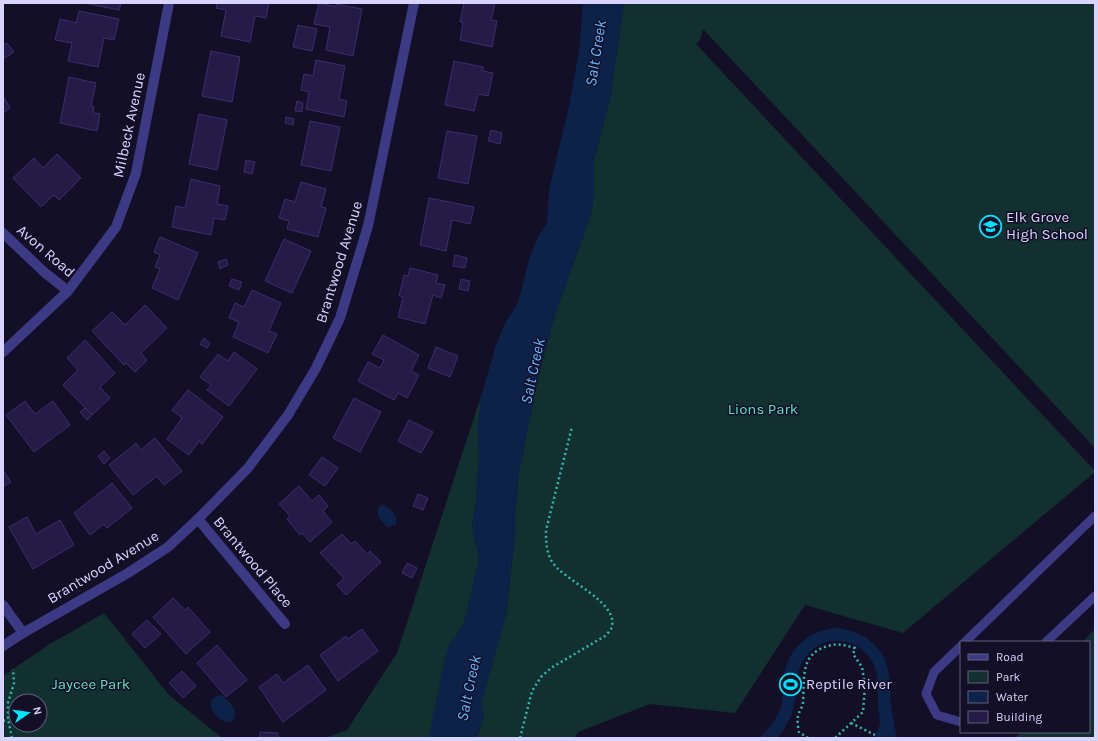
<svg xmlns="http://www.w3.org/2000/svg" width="1098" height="741" font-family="Karla,sans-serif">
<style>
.green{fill:#12302f;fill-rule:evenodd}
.water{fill:#0c2248}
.building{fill:#241b47;stroke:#3b2d73}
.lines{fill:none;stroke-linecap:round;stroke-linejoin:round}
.path{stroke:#2fb8b0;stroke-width:2.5;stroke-dasharray:2 3;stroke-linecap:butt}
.lane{stroke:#3d3a85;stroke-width:9}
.street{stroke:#3d3a85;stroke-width:10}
.labels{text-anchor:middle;stroke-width:3;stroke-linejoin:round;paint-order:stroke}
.street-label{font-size:15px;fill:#d9d4ff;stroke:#130f26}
.poi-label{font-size:15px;fill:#d9d4ff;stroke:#130f26;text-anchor:start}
.park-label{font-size:15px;fill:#5fe0c0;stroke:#130f26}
.water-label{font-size:16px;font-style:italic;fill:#62b6ff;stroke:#130f26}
</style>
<rect width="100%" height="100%" fill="#130f26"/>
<g class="green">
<path d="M624 3H1095V448L703 29 700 40 696 44 1095 471V472L903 633 805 605 735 713 650 704 578 732 574 738H477L484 715 482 708V700L506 615 515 535V515L519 471 538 378 555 314 590 217 594 198V159L610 99Z"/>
<path d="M482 393 478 428 479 456 476 503 472 525 475 541 478 550 479 562 475 575 470 599 464 624 457 635 450 642 443 667 429 738H325L347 730 397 653Z"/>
<path d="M104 613 169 695 222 738H3V676L50 644ZM16 701H40V725H16Z"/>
<path d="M1095 629V738H1015L1022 732H1089V642H1082Z"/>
</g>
<g class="water">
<path d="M583 3H624L610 99 594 159V198L590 217 555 314 538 378 519 471 515 515V535L506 615 482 700V708L484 715 477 738H429L443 667 450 642 457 635 464 624 470 599 475 575 479 562 478 550 475 541 472 525 476 503 479 456 478 428 482 393 496 345 505 323 516 306 521 292 529 259 539 235 547 223 549 190 569 106 579 52Z"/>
<path d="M383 505C391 508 400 517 395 525L387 527C381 520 376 516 378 507Z"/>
<path d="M834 628C859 629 883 644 888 670 891 682 890 693 891 704 892 716 895 727 897 738H873C884 722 879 721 878 704 877 692 879 679 875 667 864 640 828 631 808 654 794 668 799 688 794 706 792 718 784 728 778 738H760C768 729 777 719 781 707 784 696 783 686 784 676 788 649 807 632 834 628Z"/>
<path d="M220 695C227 698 240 711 233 720 232 721 230 722 227 722 219 722 199 701 220 695Z"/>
</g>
<g class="building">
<path d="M84 3H121L119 10Z"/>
<path d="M217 3H269L266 18 255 16 250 42 221 36 226 10 216 8Z"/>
<path d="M319 3 336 7V4L362 9 353 56 326 50 330 27 314 24Z"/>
<path d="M464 3H495L491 20 497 21 492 47 460 40 463 23 460 22Z"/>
<path d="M79 11 119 19 114 40 104 38 98 67 68 61 72 43 55 40 60 19 76 23Z"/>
<path d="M298 25 317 29 312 51 293 47Z"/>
<path d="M7 43 14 52 3 59V46Z"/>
<path d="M211 51 240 57 232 102 202 96Z"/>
<path d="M316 60 345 66 339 99 347 101 344 117 306 109 309 92 301 90 304 74 313 76Z"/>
<path d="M454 61 483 67V71L493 73 488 96 478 94 474 111 445 105Z"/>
<path d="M69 77 96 83 91 106 94 107 93 113 100 114 97 131 60 123Z"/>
<path d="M3 96 10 108 3 113Z"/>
<path d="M297 101 303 103 302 112 295 111Z"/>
<path d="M199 114 227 120 217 170 189 164Z"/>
<path d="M286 117 294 119 293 125 285 123Z"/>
<path d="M310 121 340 127 331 171 301 165Z"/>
<path d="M491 130 502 133 500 144 488 141Z"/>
<path d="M447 131 477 136 468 184 438 178Z"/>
<path d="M57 154 81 178 59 200 54 195 41 207 13 178 34 158 43 168Z"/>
<path d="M246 160 255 162 252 174 244 172Z"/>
<path d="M191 179 220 186 217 204 228 206 225 220 214 218 211 235 172 227 176 206 185 208Z"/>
<path d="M301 182 326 189 321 207 326 208 318 237 287 229 289 221 279 218 285 199 295 202Z"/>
<path d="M429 198 474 207 470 224 452 220 446 251 420 245Z"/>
<path d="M160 237 198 253 178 300 152 288 160 269 155 267 160 255 154 252Z"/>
<path d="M284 239 311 251 292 293 265 281Z"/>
<path d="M455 255 467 258 465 268 453 266Z"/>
<path d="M226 259 228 265 220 269 218 262Z"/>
<path d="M410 268 438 275 436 283 445 285 441 298 433 295 425 324 398 317 403 297 399 296 404 275 408 276Z"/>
<path d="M232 279 242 282 239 290 229 286Z"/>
<path d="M461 279 470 281 468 291 459 289Z"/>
<path d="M252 290 281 303 269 331 277 334 268 353 233 337 239 322 229 318 235 303 244 307Z"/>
<path d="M145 305 167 328 141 353 147 360 135 372 126 363 124 365 92 331 112 312 125 325Z"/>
<path d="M383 335 419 355 411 371 419 375 407 398 398 393 394 400 358 381 368 362 380 368 384 360 372 354Z"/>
<path d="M204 338 210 343 207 348 200 344Z"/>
<path d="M85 340 115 373 100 387 110 398 92 415 63 385 78 370 67 358Z"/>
<path d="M436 347 458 356 450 377 428 368Z"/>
<path d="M234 352 257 369 229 406 207 390 211 385 200 377 218 354 228 361Z"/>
<path d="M188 390 223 417 202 444 199 441 189 455 167 439 182 418 172 410Z"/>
<path d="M354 398 381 412 360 452 333 438Z"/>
<path d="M25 401 35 414 53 401 70 425 34 452 6 415Z"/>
<path d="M85 408 92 415 87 420 80 412Z"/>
<path d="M409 420 433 432 421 453 398 441Z"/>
<path d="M155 438 182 471 164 485 157 476 133 495 109 465 136 443 141 450Z"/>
<path d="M104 451 110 458 104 464 98 456Z"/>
<path d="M322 457 338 468 325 486 309 475Z"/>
<path d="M3 470 11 482 3 487Z"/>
<path d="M112 483 132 508 107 528 104 524 90 535 74 513Z"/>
<path d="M299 486 312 501 319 495 328 506 323 511 332 522 310 542 302 533 300 535 287 519 290 516 279 504Z"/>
<path d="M418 494 428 498 423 510 413 506Z"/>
<path d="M27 517 36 534 60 520 74 545 33 569 9 527Z"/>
<path d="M342 534 351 544 355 541 367 554 370 551 381 562 346 595 337 585 344 578 320 553Z"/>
<path d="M407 563 417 568 412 578 402 573Z"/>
<path d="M173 598 185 610 188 607 210 632 186 654 153 617Z"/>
<path d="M147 620 161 634 145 648 132 634Z"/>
<path d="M362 629 378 651 338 681 320 655 346 636 348 639Z"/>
<path d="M217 645 247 680 226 697 197 663Z"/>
<path d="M308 665 326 690 283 722 259 687 277 674 283 683Z"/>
<path d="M182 671 196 686 183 698 169 683Z"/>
<path d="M260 732 278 733V738H260Z"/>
</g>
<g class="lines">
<g class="path">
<path d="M3 721 8 719"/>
<path d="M851 723 875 735"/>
<path d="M12 738 8 719V703L14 683 13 669"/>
<path d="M520 738 532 691 541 677 551 668 605 636C607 634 610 631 611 629 622 602 562 581 551 560 546 550 546 541 546 530L572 427"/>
<path d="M808 738 799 732C798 727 797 721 798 716 799 711 803 707 803 702 805 679 799 654 828 646 837 643 845 645 855 648L853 654 862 667 865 686 863 712 835 738"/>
</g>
<g class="lane">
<path d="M965 642 1095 516"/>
<path d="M1046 642 1095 596"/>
<path d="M961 646 934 672 926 694 937 715 961 722"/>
</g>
<g class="street">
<path d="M3 233 44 272 68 291"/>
<path d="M3 352 68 291 116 227 136 173 169 3"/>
<path d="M198 519 285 624"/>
<path d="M3 605 23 633"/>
<path d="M3 646 23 633 128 573 168 547 198 519 248 468 288 415 316 368 340 318 368 226 414 3"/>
</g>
</g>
<defs>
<symbol id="school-ring" viewBox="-11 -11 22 22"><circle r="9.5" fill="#130f26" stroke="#00e5ff" stroke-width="1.5"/><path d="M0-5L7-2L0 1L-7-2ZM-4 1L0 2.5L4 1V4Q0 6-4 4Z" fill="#00e5ff"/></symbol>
<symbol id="stadium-ring" viewBox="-11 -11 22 22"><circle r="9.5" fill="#130f26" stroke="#00e5ff" stroke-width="1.5"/><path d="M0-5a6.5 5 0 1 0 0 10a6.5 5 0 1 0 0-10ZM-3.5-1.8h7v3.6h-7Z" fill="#00e5ff"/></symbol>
</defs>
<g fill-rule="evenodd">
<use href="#school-ring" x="978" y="214" width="25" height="25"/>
<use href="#stadium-ring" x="778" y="672" width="25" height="25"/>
</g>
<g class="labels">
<g class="street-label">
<text transform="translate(129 125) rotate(-78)" y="5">Milbeck Avenue</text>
<text transform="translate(46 251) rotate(41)" y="5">Avon Road</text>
<text transform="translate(339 262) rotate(-73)" y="5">Brantwood Avenue</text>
<text transform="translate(253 562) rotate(50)" y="5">Brantwood Place</text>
<text transform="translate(103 567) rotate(-31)" y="5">Brantwood Avenue</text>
</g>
<g class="poi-label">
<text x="1006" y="222">Elk Grove<tspan x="1006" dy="17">High School</tspan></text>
<text x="806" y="689">Reptile River</text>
</g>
<g class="park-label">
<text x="763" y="414">Lions Park</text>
<text x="91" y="689">Jaycee Park</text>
</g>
<g class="water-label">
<text transform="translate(595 53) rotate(-81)" y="6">Salt Creek</text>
<text transform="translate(532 371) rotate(-78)" y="6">Salt Creek</text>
<text transform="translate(468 688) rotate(-78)" y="6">Salt Creek</text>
</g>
</g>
<rect width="1098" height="741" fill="none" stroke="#d9d4ff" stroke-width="8"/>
<rect x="960" y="641" width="130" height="92" fill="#130f26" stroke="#625e7d"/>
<rect x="968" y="654" width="20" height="6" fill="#3d3a85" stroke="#625e7d"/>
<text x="996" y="661" font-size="12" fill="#d9d4ff">Road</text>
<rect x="968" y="671" width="20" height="12" fill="#12302f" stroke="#625e7d"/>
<text x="996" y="681" font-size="12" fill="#d9d4ff">Park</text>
<rect x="968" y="691" width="20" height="12" fill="#0c2248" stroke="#625e7d"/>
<text x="996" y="701" font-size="12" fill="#d9d4ff">Water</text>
<rect x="968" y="711" width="20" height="12" fill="#241b47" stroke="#625e7d"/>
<text x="996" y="721" font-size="12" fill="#d9d4ff">Building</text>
<g transform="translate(28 713) rotate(77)"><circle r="19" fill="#130f26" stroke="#625e7d"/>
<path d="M0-3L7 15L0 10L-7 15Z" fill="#00e5ff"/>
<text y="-6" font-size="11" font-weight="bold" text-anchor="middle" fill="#d9d4ff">N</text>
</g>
</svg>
